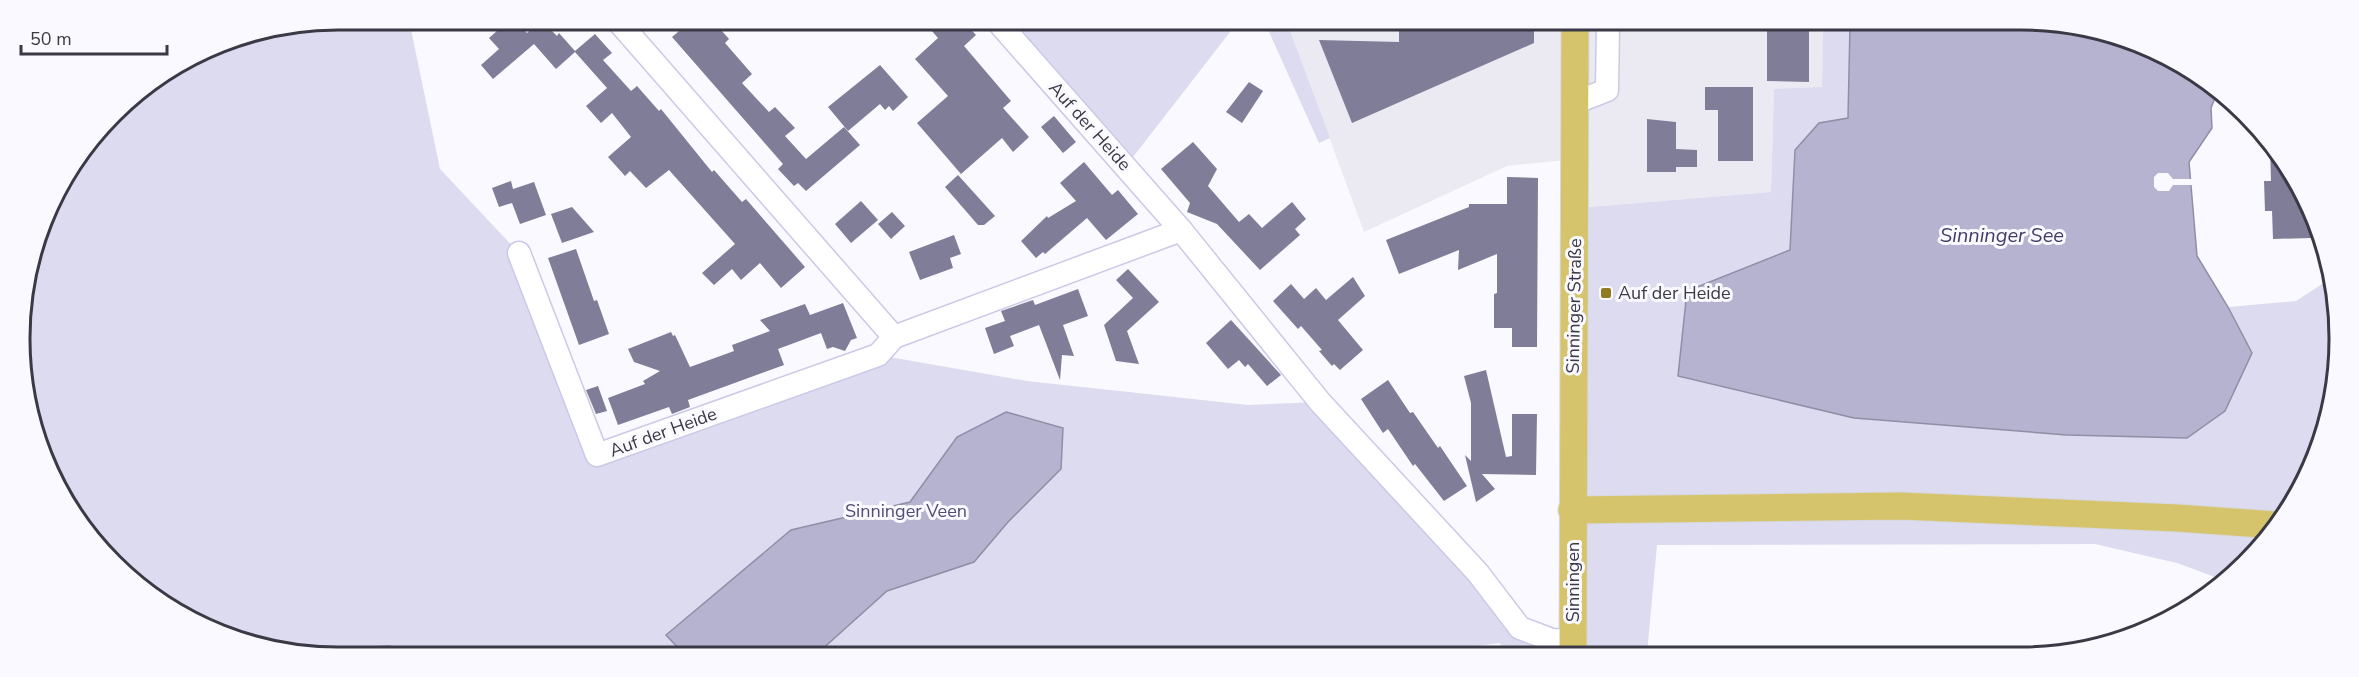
<svg xmlns="http://www.w3.org/2000/svg" width="2359" height="677" font-family="'Nunito Sans',sans-serif">
<style>
.built{fill:#ebeaf2}
.green{fill:#dcdbef}
.water{fill:#b5b3d0;stroke:#908ea6;stroke-width:1.5}
.pier{fill:#f9f9ff}
.building{fill:#807d98}
.lines{fill:none;stroke-linecap:round;stroke-linejoin:round}
.minor-casing{stroke:#cbc9e7;stroke-width:25}
.major-casing{stroke:#d8d7da;stroke-width:29}
.minor{stroke:#fff;stroke-width:22}
.major{stroke:#d6c46d;stroke-width:27}
.poi-dot{fill:#917b21;stroke:#f9f9ff;stroke-width:2}
.labels{text-anchor:middle;stroke-width:6;stroke-linejoin:round;paint-order:stroke}
.street-label{font-size:18px;fill:#3a3945;stroke:#f9f9ff}
.poi-label{font-size:18px;fill:#3a3945;stroke:#f9f9ff;text-anchor:start}
.park-label{font-size:18px;fill:#514c77;stroke:#f9f9ff}
.water-label{font-size:20px;font-style:italic;fill:#433d67;stroke:#f9f9ff}
.rim{fill:none;stroke:#3a3945;stroke-width:3}
</style>
<rect width="100%" height="100%" fill="#f9f9ff"/>
<path class="built" d="M1287 23 1823 25 1822 88 1774 90 1771 192 1577 208 1575 159 1507 166 1364 232Z"/>
<g class="green">
<path d="M339 20H409L440 169 519 253 597 455 878 355 1027 381 1248 405 1320 402 1520 628 1573 641 1577 208 1771 192 1774 89 1822 87 1823 25H1850L1848 118 1819 123 1796 150 1790 251 1687 291 1854 418 2067 435 2187 438 2252 354 2228 307 2296 301 2333 277V400L2297 498 2246 564 2223 580 2177 563 2095 544 1657 545 1647 654H1502L1500 643 1419 654 277 651 179 615 85 532 30 421 20 317 53 197 128 99 217 44Z"/>
<path d="M998 22 1237 23 1126 166Z"/>
<path d="M1265 23H1287L1330 138 1319 143Z"/>
</g>
<g class="water">
<path d="M1850 25 2082 26 2197 73 2217 93 2211 108 2212 128 2189 162 2197 256 2228 307 2252 353 2225 411 2187 438 2067 435 1854 418 1678 376 1687 291 1790 250 1795 150 1819 123 1848 118Z"/>
<path d="M1006 412 1063 428 1061 469 1008 522 974 562 887 591 819 652H682L666 635 791 530 910 502 957 437Z"/>
<path d="M390 646 391 652 281 651Z"/>
</g>
<path class="pier" d="M2158 173H2168L2173 179H2193L2194 185H2173L2169 191H2158L2154 187V177Z"/>
<g class="building">
<path d="M541 20 557 36 559 33 575 51 595 34 612 53 603 60 631 91 637 86 659 111 661 109 712 172 714 170 742 202 746 199 805 267 781 288 760 263 741 280 732 269 714 285 702 273 735 244 669 170 646 188 630 171 625 176 608 157 631 137 612 113 601 123 586 106 607 88 575 52 556 69 534 44 493 79 481 65 499 49 489 38 506 23 510 27 516 21 527 33Z"/>
<path d="M691 21H713L729 39 725 43 752 74 742 83 769 112 775 107 795 128 785 136 806 159 844 127 860 145 806 191 798 183 794 186 778 169 783 164 672 37Z"/>
<path d="M940 22H964L976 35 964 46 1011 101 1003 108 1029 137 1013 152 1002 138 961 174 917 123 948 96 915 59 938 38 931 30Z"/>
<path d="M1399 23 1534 24V43L1352 123 1319 40 1399 42Z"/>
<path d="M1767 24 1809 25V82L1767 81Z"/>
<path d="M880 65 908 97 893 111 889 106 885 110 880 104 848 131 828 107Z"/>
<path d="M1249 82 1263 91 1242 123 1226 112Z"/>
<path d="M1705 87H1753V161H1718V110H1705Z"/>
<path d="M1054 116 1076 142 1063 153 1041 127Z"/>
<path d="M1647 119 1676 122V149L1697 150V167H1676V172H1647Z"/>
<path d="M1193 142 1217 169 1208 186 1239 222 1249 214 1262 228 1292 202 1306 219 1295 229 1300 235 1260 270 1217 224 1187 212 1190 203 1161 169Z"/>
<path d="M2270 145 2286 161 2311 221V238L2273 239 2272 211H2265L2264 181H2271Z"/>
<path d="M1084 162 1112 195 1118 190 1138 214 1106 240 1087 218 1045 254 1043 252 1036 258 1021 241 1047 216 1048 218 1076 201 1060 183Z"/>
<path d="M958 175 995 216 984 225H978L945 187Z"/>
<path d="M1507 177 1538 178 1537 347H1512V328H1494V294L1497 293V254L1458 270 1459 250 1399 274 1386 240 1469 207V204H1507Z"/>
<path d="M511 181 513 189 534 182 546 215 520 224 512 203 499 207 492 188Z"/>
<path d="M861 201 878 220 851 243 835 224Z"/>
<path d="M572 207 594 232 562 243 551 214Z"/>
<path d="M892 212 905 226 891 239 878 224Z"/>
<path d="M954 235 961 254 950 258 953 268 920 280 909 252Z"/>
<path d="M576 249 594 301 597 300 609 334 579 345 548 258Z"/>
<path d="M1128 269 1159 302 1127 331 1139 364 1116 361 1104 325 1133 298 1116 280Z"/>
<path d="M1353 277 1365 296 1338 320 1363 350 1340 370 1334 364 1332 366 1319 351 1322 350 1301 326 1298 329 1273 301 1291 284 1304 299 1316 288 1326 300Z"/>
<path d="M1078 289 1088 316 1063 325 1074 356 1062 355 1060 380 1039 325 1010 336 1014 346 994 354 985 328 1005 321 1001 311 1033 300 1035 305Z"/>
<path d="M843 303 857 338 851 340 845 351 833 347 827 349 821 333 778 349 784 365 688 400 690 407 672 414 669 407 618 425 608 398 645 384 643 381 660 371 634 362 628 349 671 332 673 336 675 335 690 367 734 351 732 345 770 331 760 320 805 304 810 315Z"/>
<path d="M1231 320 1281 375 1267 386 1248 364 1245 367 1239 360 1228 369 1206 343Z"/>
<path d="M1486 370 1506 457 1512 456V414H1537L1536 475 1482 474 1495 489 1476 502 1465 455 1471 461V403L1464 376Z"/>
<path d="M1388 380 1410 413 1413 412 1438 448 1440 446 1467 486 1444 501 1415 464 1413 466 1388 429 1383 433 1361 399Z"/>
<path d="M598 386 607 411 596 414 586 390Z"/>
</g>
<g class="lines">
<defs>
<g id="minor">
<path d="M617 20 894 337"/>
<path d="M1574 103 1607 90 1608 24"/>
<path d="M1181 230 1320 402 1478 573 1520 628 1552 640 1573 641"/>
<path d="M519 253 597 455 878 355 894 337 1181 230 998 22"/>
</g>
<g id="major">
<path d="M1572 510 1901 506 2177 518 2276 525"/>
<path d="M1573 654 1575 24"/>
</g>
</defs>
<use href="#minor" class="minor-casing"/>
<use href="#major" class="major-casing"/>
<use href="#minor" class="minor"/>
<use href="#major" class="major"/>
</g>
<rect class="poi-dot" x="1600" y="287" width="12" height="12" rx="3"/>
<g class="labels">
<g class="street-label">
<text transform="translate(1090 126) rotate(48)" y="6">Auf der Heide</text>
<text transform="translate(1574 306) rotate(-89)" y="6">Sinninger Straße</text>
<text transform="translate(663 432) rotate(-20)" y="6">Auf der Heide</text>
<text transform="translate(1573 582) rotate(-90)" y="6">Sinningen</text>
</g>
<g class="poi-label">
<text x="1618" y="299">Auf der Heide</text>
</g>
<g class="park-label">
<text x="906" y="517">Sinninger Veen</text>
</g>
<g class="water-label">
<text x="2002" y="242">Sinninger See</text>
</g>
</g>
<path d="M0 0H2359V677H0ZM338 30H2021A308 308 0 0 1 2329 338V339A308 308 0 0 1 2021 647H338A308 308 0 0 1 30 339V338A308 308 0 0 1 338 30Z" fill="#f9f9ff" fill-rule="evenodd"/>
<path class="rim" d="M338 30H2021A308 308 0 0 1 2329 338V339A308 308 0 0 1 2021 647H338A308 308 0 0 1 30 339V338A308 308 0 0 1 338 30Z"/>
<path d="M21 45v9h146v-9" fill="none" stroke="#3a3945" stroke-width="3"/>
<text x="30" y="45" font-size="18" fill="#3a3945" stroke="#f9f9ff" stroke-width="4.5" paint-order="stroke">50 m</text>
</svg>
